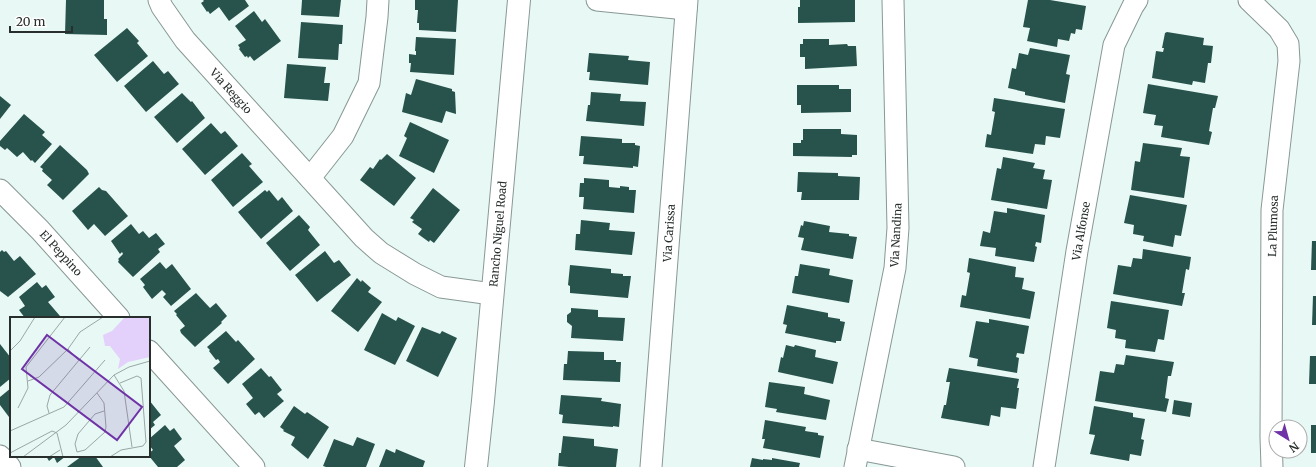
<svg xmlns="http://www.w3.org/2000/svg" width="1316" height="467" font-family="Merriweather,serif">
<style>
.building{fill:#28534c}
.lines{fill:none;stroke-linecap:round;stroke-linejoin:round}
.street-casing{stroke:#889894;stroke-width:23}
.secondary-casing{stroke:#889894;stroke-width:24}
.street{stroke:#fff;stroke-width:21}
.secondary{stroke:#fff;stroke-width:22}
.labels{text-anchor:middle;stroke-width:4;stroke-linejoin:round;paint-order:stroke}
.street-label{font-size:11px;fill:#272e2c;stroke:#fff}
.inset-road{fill:none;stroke:#9aa7a5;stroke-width:1}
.view{fill:#7032a7;fill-opacity:0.15;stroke:#7032a7;stroke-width:2}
.inset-edge{fill:none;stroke:#272e2c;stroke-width:2}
</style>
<rect width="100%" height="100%" fill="#e7f8f5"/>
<g class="building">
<path d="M66 0H104V19H107V35L65 34Z"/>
<path d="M203 0H245L249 6 229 21 219 7 210 14 208 11 207 12 201 3 204 1Z"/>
<path d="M302 0H341L339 17 301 15Z"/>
<path d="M415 0H458L456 32 419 30V23H417L418 10H415Z"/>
<path d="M800 0H855V22L798 23V7H800Z"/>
<path d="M1028 0H1050L1086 6 1082 30 1076 29 1075 34 1071 33 1069 41 1058 39 1057 47 1027 41 1030 28 1023 27Z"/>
<path d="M254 11 262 22 265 19 281 41 254 61 250 56 248 58 247 56 245 57 239 49 240 48 238 45 246 40 235 26Z"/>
<path d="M301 22 343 25 342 44H339L338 60 298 58Z"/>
<path d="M127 28 139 41 137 43 148 56 117 82 94 55Z"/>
<path d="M1167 32 1204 38 1203 45 1213 46 1211 63H1208L1205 83 1193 81 1192 85 1152 78 1156 51 1163 52 1164 48H1162L1165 33Z"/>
<path d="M416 37 456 39 454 75 410 72 411 63H409V54L416 55V51H415Z"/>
<path d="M803 39H829V45L847 44 848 46H856L857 66 805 69V57H800V44H803Z"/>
<path d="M1030 48 1070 55 1066 74 1070 75 1065 103 1025 95V92L1008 88 1012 68 1016 69 1019 53 1028 55Z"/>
<path d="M589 53 629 56 628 60 650 62 648 85 589 80 590 72H587Z"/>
<path d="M153 61 164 74 168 71 179 84 146 112 124 86Z"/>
<path d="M287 64 326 67 324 83H330L328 101 284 98Z"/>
<path d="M416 79 452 89V91L455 92 456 114 446 111 442 123 402 112 406 93 411 95Z"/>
<path d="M1148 84 1218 96 1215 108H1213L1209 131 1212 132 1209 145 1161 137 1163 126 1154 125 1156 115 1143 113Z"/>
<path d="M797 85H839V89H851V112L801 113V105H797Z"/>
<path d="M591 92 621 94 620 101 646 102 644 126 586 121 588 105H590Z"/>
<path d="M182 93 191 102 192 101 205 118 177 143 154 117Z"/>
<path d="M0 96 11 105 0 119Z"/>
<path d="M994 98 1065 109 1060 138 1046 136 1045 145 1035 144 1033 154 985 147 987 134 991 135 995 112 992 111Z"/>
<path d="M24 114 45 132 42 135 52 144 35 163 32 160 31 161 23 152 17 157 7 148 5 150 0 146V141Z"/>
<path d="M410 122 449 140 434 173 399 156 407 138 404 136Z"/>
<path d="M211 123 221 134 225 131 238 146 205 175 182 149Z"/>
<path d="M803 129H841V134L857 135V155H852V157L793 156V143H801V140H803Z"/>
<path d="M581 136 622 139V143H635V145L640 146 638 167 633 166V168L583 164 584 156H579Z"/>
<path d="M1143 143 1182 148 1180 156 1190 157 1184 198 1131 190 1135 161 1140 162Z"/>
<path d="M60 145 87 170 89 174 63 200 47 185 52 180 42 171 43 169 40 167Z"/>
<path d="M242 153 252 164 249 166 263 182 233 207 211 180Z"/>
<path d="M387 154 416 178 394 206 360 180 370 167 373 169 380 159 381 160Z"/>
<path d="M1003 157 1035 163 1033 168 1045 170 1043 179 1052 180 1047 209 991 200 997 168 1001 169Z"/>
<path d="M798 172 838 173V176L860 177 859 200H801L802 192H797Z"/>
<path d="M584 178 609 180V187L620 188V186L629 187V190H636L634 213 583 209 584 197H579L580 183H584Z"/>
<path d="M99 187 102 190 106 191 128 216 105 236 94 224 88 230 72 211Z"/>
<path d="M433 188 460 210 434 243 430 240 429 242 418 234 422 229 412 222 414 220 410 218Z"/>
<path d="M265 190 267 192 269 190 278 201 282 197 293 211 261 239 238 212Z"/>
<path d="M1130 195 1187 205 1181 236 1175 235 1173 247 1143 241 1144 236 1133 234 1134 225 1124 223Z"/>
<path d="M1007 208 1045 215 1041 243 1036 242 1035 246 1037 247 1034 262 995 256 996 248 980 246 983 231 990 233 994 211 1007 213Z"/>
<path d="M299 215 310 227 308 230 320 245 290 271 266 243Z"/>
<path d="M581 220 610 223 609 230 635 232 632 255 575 250 576 234H580Z"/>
<path d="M804 221 830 226 829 232 849 234V236L857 237 853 259 801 250 804 238 798 237 801 225 803 226Z"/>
<path d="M131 224 139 234 143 231 149 238 156 233 165 244 158 249 160 252 133 277 118 262 119 260 118 259 123 254 122 252 120 254 111 241Z"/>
<path d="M1312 241H1316V270H1311Z"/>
<path d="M1143 249 1191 257 1189 270 1186 269 1182 293H1185L1182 306 1113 294 1118 265 1131 267 1133 258 1142 259Z"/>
<path d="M2 250 4 252 6 251 14 261 20 256 36 274 8 297 0 291V252Z"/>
<path d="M325 251 334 263 339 260 351 275 317 302 295 275Z"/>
<path d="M969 258 1016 267 1015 277 1024 278 1022 289 1035 292 1030 319 960 307 962 295 966 296 970 273 967 272Z"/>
<path d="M160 262 166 269 172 264 191 289 171 306 163 297 166 294 162 290 152 299 143 287 145 285 140 279Z"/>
<path d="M800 264 830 269 829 275 853 280 849 303 792 293 795 276H798Z"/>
<path d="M570 265 611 269V273L623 274V276H631L628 298 570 293V286L568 285Z"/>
<path d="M357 278 361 282 362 280 371 288 368 292 382 302 358 332 331 311Z"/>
<path d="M37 282 42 288 46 285 55 297 48 302 60 316 57 318H25L19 310 25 306 19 297Z"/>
<path d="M196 293 210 308 216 303 227 316 221 322 222 323 195 347 181 333 180 330 185 326 176 315 177 314 174 311Z"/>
<path d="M1313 296H1316V325H1312Z"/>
<path d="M1111 301 1169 310 1164 340 1158 339 1155 352 1125 348 1126 340 1115 338 1116 330 1107 328Z"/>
<path d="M787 305 828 313V317L840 319V321L845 322 841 341H836V343L785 333 787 325 783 324Z"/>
<path d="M571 308 598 310V317L625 318 623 341 571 338 572 326 567 322V315L571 312Z"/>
<path d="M382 313 396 321 398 317 415 326 395 365 364 350Z"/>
<path d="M989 319 1029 326 1024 354 1017 353 1016 357 1019 358 1017 373 977 366 978 359 969 357 976 321 989 323Z"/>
<path d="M422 327 440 334 442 331 457 338 438 377 406 361Z"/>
<path d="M226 331 236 342 238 340 255 359 228 384 213 368 220 362 218 359 216 360 209 351 210 350 207 347Z"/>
<path d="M0 344 11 358V378L0 387Z"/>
<path d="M786 345 794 347 795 345 816 350 815 357 838 362 833 384 778 372 781 357 783 358Z"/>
<path d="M568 351 604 352V360H616V362H621L620 382 563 380 564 364H567Z"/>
<path d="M1126 355 1174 362 1171 376H1168L1165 398 1169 399 1166 412 1095 401 1100 371 1114 373 1116 364 1124 365Z"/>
<path d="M1310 356H1316V384H1309Z"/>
<path d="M261 368 269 377 271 376 282 390 277 394 284 401 264 418 259 412 255 415 246 404 253 398 242 384Z"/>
<path d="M949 368 1019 379 1017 388H1019L1016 409 1001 407 1000 417 991 415 989 426 941 418 944 405H946L950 382H946Z"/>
<path d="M769 382 805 387 804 394 830 400 826 420 776 412 777 409 765 407Z"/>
<path d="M11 388V415L9 417 0 405V397Z"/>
<path d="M561 395 602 398 601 401 621 404 619 427 613 426V427L562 423 563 415 559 414Z"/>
<path d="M149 400 161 415 153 422 155 425 149 430Z"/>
<path d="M1174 400 1192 403 1190 417 1172 414Z"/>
<path d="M294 406 305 414 307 412 329 427 308 459 291 445 295 437 283 431 284 430 280 427Z"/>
<path d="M1094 406 1133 413V417L1145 419 1141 439 1144 440 1141 456 1130 454 1129 461 1090 454 1095 435 1089 434Z"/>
<path d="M765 420 806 427 805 431 818 433V435L824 436 820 458 763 448 765 439H762Z"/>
<path d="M165 425 170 431 174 428 182 439 174 446 185 460 177 467H158L149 456V453L153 450 149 445V439Z"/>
<rect x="1311" y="425" width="5" height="28"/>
<path d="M563 436 594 439V446L618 449 616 467H569L558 466 559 453H561Z"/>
<path d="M357 437 375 444 366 467H326L323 466 334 439 353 446Z"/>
<path d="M386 449 395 453 396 449 425 461 423 467H379Z"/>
<path d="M46 456H66L57 463 54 457 49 461Z"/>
<path d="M82 456H95L103 467H67Z"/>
<path d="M752 458 763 460V459L772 460V458L800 463 799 467H750Z"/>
</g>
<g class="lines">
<defs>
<g id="street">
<path d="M159 0 162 7 185 40 364 238 381 253 415 274 441 287 492 294"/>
<path d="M597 0 686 9"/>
<path d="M1249 0 1279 29 1288 44 1289 61 1272 210 1271 437 1272 467"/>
<path d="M310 178 343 136 369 83 377 17 378 0"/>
<path d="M0 190 40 230 119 318"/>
<path d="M149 351 254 467"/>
<path d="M858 449 954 467"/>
<path d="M0 456 10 467"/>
<path d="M651 467 687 0"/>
<path d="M855 467 895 268 898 228 893 0"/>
<path d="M1044 467 1077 251 1114 45 1133 6 1137 0"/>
</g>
<path id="secondary" d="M476 467 483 401 519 0"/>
</defs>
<use href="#street" class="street-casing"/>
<use href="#secondary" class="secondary-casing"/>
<use href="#street" class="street"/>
<use href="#secondary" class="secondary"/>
</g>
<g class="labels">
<g class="street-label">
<text transform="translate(231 91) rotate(48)" y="4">Via Reggio</text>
<text transform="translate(1273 226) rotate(-88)" y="4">La Plumosa</text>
<text transform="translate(1081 231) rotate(-80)" y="4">Via Alfonse</text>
<text transform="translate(669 233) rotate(-86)" y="4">Via Carissa</text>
<text transform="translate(498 234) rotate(-85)" y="4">Rancho Niguel Road</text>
<text transform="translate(896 235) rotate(-87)" y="4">Via Nandina</text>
<text transform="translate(61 253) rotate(48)" y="4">El Peppino</text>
</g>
</g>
<g transform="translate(10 317)">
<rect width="140" height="140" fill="#e7f8f5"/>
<path d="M115 0H140V40L118 45 108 52 110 42 100 29H95L93 18 102 14Z" fill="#e3d0fb"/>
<path class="inset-road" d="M58 32 69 44M0 34 10 24 25 0M104 58 114 74 122 130M18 64 29 60 58 32 70 15 93 0M87 76 94 86 96 110 95 115 75 133 67 135 65 127 68 117 85 97 94 94M58 85 69 96M8 91 18 71 16 50 55 0M39 96 37 89 40 78 80 30M0 114 54 90 95 43M47 116 53 140M0 136 42 114 47 116M13 140 56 108 104 58 119 50 140 44M39 140 50 133M100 140 111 133 133 129 136 125 131 61 127 59 110 66"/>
<path class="view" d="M37 18 132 90 107 123 12 52Z"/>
<rect width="140" height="140" class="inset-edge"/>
</g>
<g transform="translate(1288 439) rotate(143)"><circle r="19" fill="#ffffff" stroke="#a9abab"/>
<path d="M0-3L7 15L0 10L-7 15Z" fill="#7032a7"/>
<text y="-6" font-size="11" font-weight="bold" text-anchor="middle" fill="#272e2c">N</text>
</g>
<path d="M10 26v6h62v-6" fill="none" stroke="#272e2c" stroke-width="2"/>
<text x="16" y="26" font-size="12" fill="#272e2c" stroke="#ffffff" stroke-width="3" paint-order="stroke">20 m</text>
</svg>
